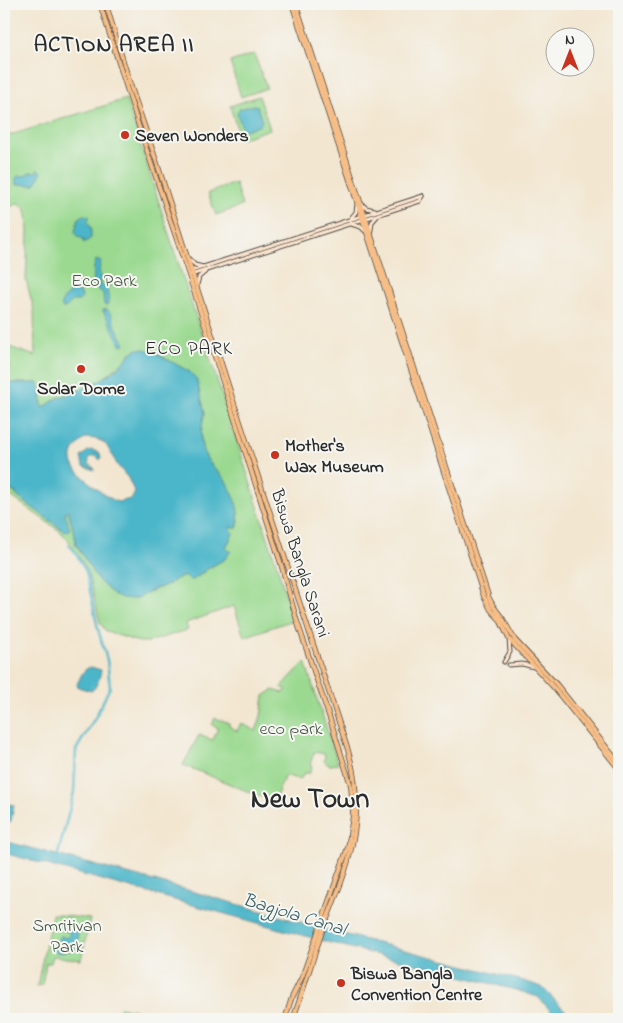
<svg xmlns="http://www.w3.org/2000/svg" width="623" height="1023" font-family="'Indie Flower',sans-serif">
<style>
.green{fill:#9ad98f;stroke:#62825d}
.water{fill:#4cb6c9;stroke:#3c707a;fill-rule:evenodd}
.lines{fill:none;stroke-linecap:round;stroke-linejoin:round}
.canal{stroke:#4cb6c9;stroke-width:2.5}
.secondary-casing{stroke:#494744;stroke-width:5}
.primary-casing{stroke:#494744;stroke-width:5.5}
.secondary{stroke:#fce5cf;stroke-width:3}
.primary{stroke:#f7be87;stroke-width:4}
.poi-dot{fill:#c8321e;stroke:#f6f6f2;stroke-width:2}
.labels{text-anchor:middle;stroke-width:4;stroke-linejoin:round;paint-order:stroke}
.poi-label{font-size:18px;font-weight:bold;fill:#2b2b2b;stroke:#f6f6f2;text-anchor:start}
.park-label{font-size:18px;fill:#475644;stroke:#f6f6f2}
.street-label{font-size:18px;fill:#2b2b2b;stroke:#f6f6f2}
.neighbourhood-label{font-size:19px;letter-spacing:1px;fill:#2b2b2b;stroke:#f6f6f2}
.water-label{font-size:19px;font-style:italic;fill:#375c62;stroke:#f6f6f2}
.district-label{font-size:22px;font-weight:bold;letter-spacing:1px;fill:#2b2b2b;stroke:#f6f6f2}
.town-label{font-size:28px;font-weight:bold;fill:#2b2b2b;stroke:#f6f6f2}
</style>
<rect width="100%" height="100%" fill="#f6f6f2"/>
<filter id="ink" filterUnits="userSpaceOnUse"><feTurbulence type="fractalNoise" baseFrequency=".02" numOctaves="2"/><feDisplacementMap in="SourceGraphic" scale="10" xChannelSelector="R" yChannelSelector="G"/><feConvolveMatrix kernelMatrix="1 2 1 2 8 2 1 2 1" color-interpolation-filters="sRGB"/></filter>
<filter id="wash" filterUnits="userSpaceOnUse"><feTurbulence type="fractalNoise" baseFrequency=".0096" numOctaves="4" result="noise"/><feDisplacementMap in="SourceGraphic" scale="20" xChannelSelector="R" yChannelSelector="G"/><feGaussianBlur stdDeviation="1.12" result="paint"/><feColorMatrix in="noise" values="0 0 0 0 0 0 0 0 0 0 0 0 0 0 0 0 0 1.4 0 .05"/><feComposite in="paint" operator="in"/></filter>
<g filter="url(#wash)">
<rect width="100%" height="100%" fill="#f2e6d0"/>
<g class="green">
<path d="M254 54 267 88 241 97 230 62Z"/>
<path d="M259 96 270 129 240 139 230 106Z"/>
<path d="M126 99 182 275 232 425 229 426 230 429H233L278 569 293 620 244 637 234 606 186 623 188 630 148 642H141L135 641 106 631 100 623 88 573 83 563 69 541 61 532 12 497 4 488V479L10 490 14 492 17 496 51 521 62 530 64 512 68 510 76 541 75 544 87 562 93 573 100 582 113 594 137 598 155 589 170 584 175 579 186 576H199L207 569 225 559 228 550 226 547 231 538 229 527 237 528 239 520 222 476 208 461 202 449 201 435 203 417 205 413 196 378 190 372 154 352 130 353 125 361 100 381 86 386 79 391 57 398 45 407 42 406C42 398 41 391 39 383H4V374L7 375 11 366 4 363V345L35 356 34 310 26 280 28 232 27 214 25 208 18 203 4 210V137Z"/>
<path d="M235 183 242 206 216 215 208 193Z"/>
<path d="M305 662 338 763C332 766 328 766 324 761L325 754 314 752 310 765 312 766 310 773H304L300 780 285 775 274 802 183 765 199 735 213 740 218 728 212 725 215 718 229 723V726L237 731 241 723 256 731 261 716 264 696 273 690 284 693 286 689 281 687Z"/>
<path d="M52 914 90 919 81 960 53 956 51 963H46L42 985 37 986Z"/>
<path d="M120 1007 136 1010 134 1019H118Z"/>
</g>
<g class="water">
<path d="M254 105 257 106 262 121 259 126 245 130 242 128 237 113 239 109Z"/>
<path d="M38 169 41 172 38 180 34 185 16 184C15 176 17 175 24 176L29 172H35Z"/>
<path d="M84 215 89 216V219L87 221 91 228V238L84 243 83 242 84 239 78 237 75 232 78 219Z"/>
<path d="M96 260 101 262C97 270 102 276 99 284L105 287 112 284 106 288C108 293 110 300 107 305H104L103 293 94 287 93 284C95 276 92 270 96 260Z"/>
<path d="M71 291 77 292 81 293 82 298 79 301H73L65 308H62L61 304 62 301Z"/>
<path d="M107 309 112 316 114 323 125 344 121 345C114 334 110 322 103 311V310Z"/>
<path d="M138 349H144L154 352 190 372 196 378 205 413C203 417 203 423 202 428 199 444 203 456 214 468 217 471 220 473 222 476 233 489 242 512 237 528L230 527 233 533 231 538 226 547 228 550 231 551 225 559 207 569 193 580H190L186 576 175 579 170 584 155 589 137 598 133 599 122 598 113 594 100 582 93 573 87 562 75 543 76 541 68 510 65 512 70 530 64 531 17 496 15 492 10 490 4 479V383H39L42 395 41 398 42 406 45 407C61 392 85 391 102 379 110 374 118 369 124 362 129 356 130 352 138 349ZM86 438 97 439 103 442 107 446 118 466 128 478 135 493 131 499 117 502C106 496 97 490 88 481 70 466 64 454 86 438Z"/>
<path d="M92 450 100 453 101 458 100 460 96 456H93C89 458 88 459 89 464L95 469 94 470 83 466 81 457 88 451Z"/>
<path d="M91 667 101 670C100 677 97 688 91 691L78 687 77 684C81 677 82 669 91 667Z"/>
<path d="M4 803 14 805 11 821 7 824H4Z"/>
<path d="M4 841 184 889 328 930 524 981 542 987 574 1019H558L538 997 516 990 327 942 4 853Z"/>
<path d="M62 920C67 920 68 924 69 927H75L77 929 78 938 75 950 57 953 54 949 55 945 58 943 59 937 61 936 66 938 70 935 69 932 61 929 59 926 60 921Z"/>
</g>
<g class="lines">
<path class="canal" d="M57 858 74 792 76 750 95 718 110 687 107 660 98 629 86 572 75 552 69 545"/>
</g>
</g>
<g filter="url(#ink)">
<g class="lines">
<defs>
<g id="secondary">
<path d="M361 203 366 208 375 210"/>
<path d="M351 218 356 212 357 204"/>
<path d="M351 224 361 227 365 231"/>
<path d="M371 230 372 222 379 214"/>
<path d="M189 259 195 265 203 267"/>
<path d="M191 271 423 196"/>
<path d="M191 275 420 201 423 196"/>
<path d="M197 285 199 277 205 272"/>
<path d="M504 662 510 652 509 639"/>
<path d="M509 665 522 664 534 667"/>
</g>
<g id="primary">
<path d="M100 4 140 130 189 276 281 564 297 621 331 722 351 786 353 815 348 847 302 977 292 997 285 1019"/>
<path d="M106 4 131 87 157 163 234 403 348 750C357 781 359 813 352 845 346 875 333 903 322 932 312 961 303 991 293 1019"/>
<path d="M292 4 357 202 484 597 491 610 500 620 509 639 554 688 619 769"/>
<path d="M296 4 489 598 494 607 503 619 515 640 557 685 619 763"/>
</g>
</defs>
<use href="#secondary" class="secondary-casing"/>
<use href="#primary" class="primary-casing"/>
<use href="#secondary" class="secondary"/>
<use href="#primary" class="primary"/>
</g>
</g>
<g class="poi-dot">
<circle cx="125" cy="135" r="5"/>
<circle cx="81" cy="369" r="5"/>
<circle cx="275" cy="455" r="5"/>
<circle cx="341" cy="983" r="5"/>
</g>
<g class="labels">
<g class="poi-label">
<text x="135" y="141">Seven Wonders</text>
<text x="81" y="394" text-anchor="middle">Solar Dome</text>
<text x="285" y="451">Mother's<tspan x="285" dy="21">Wax Museum</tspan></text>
<text x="351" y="979">Biswa Bangla<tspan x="351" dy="21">Convention Centre</tspan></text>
</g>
<g class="park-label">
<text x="104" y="286">Eco Park</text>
<text x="291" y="734">eco park</text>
<text x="67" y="931">Smritivan<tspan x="67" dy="21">Park</tspan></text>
</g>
<g class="street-label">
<text transform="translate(301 563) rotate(72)" y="6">Biswa Bangla Sarani</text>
</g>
<g class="neighbourhood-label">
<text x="189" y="354">ECO PARK</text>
</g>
<g class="water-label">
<text transform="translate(295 913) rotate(17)" y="7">Bagjola Canal</text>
</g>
<g class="district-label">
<text x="114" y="51">ACTION AREA II</text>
</g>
<g class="town-label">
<text x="310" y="807">New Town</text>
</g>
</g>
<rect width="623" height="1023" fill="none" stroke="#f6f6f2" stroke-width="20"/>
<g transform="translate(570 52)"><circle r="24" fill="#f6f6f2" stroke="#a5a5a2"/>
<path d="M0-4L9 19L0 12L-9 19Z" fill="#c8321e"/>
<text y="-8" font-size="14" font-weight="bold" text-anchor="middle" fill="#2b2b2b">N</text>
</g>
</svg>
